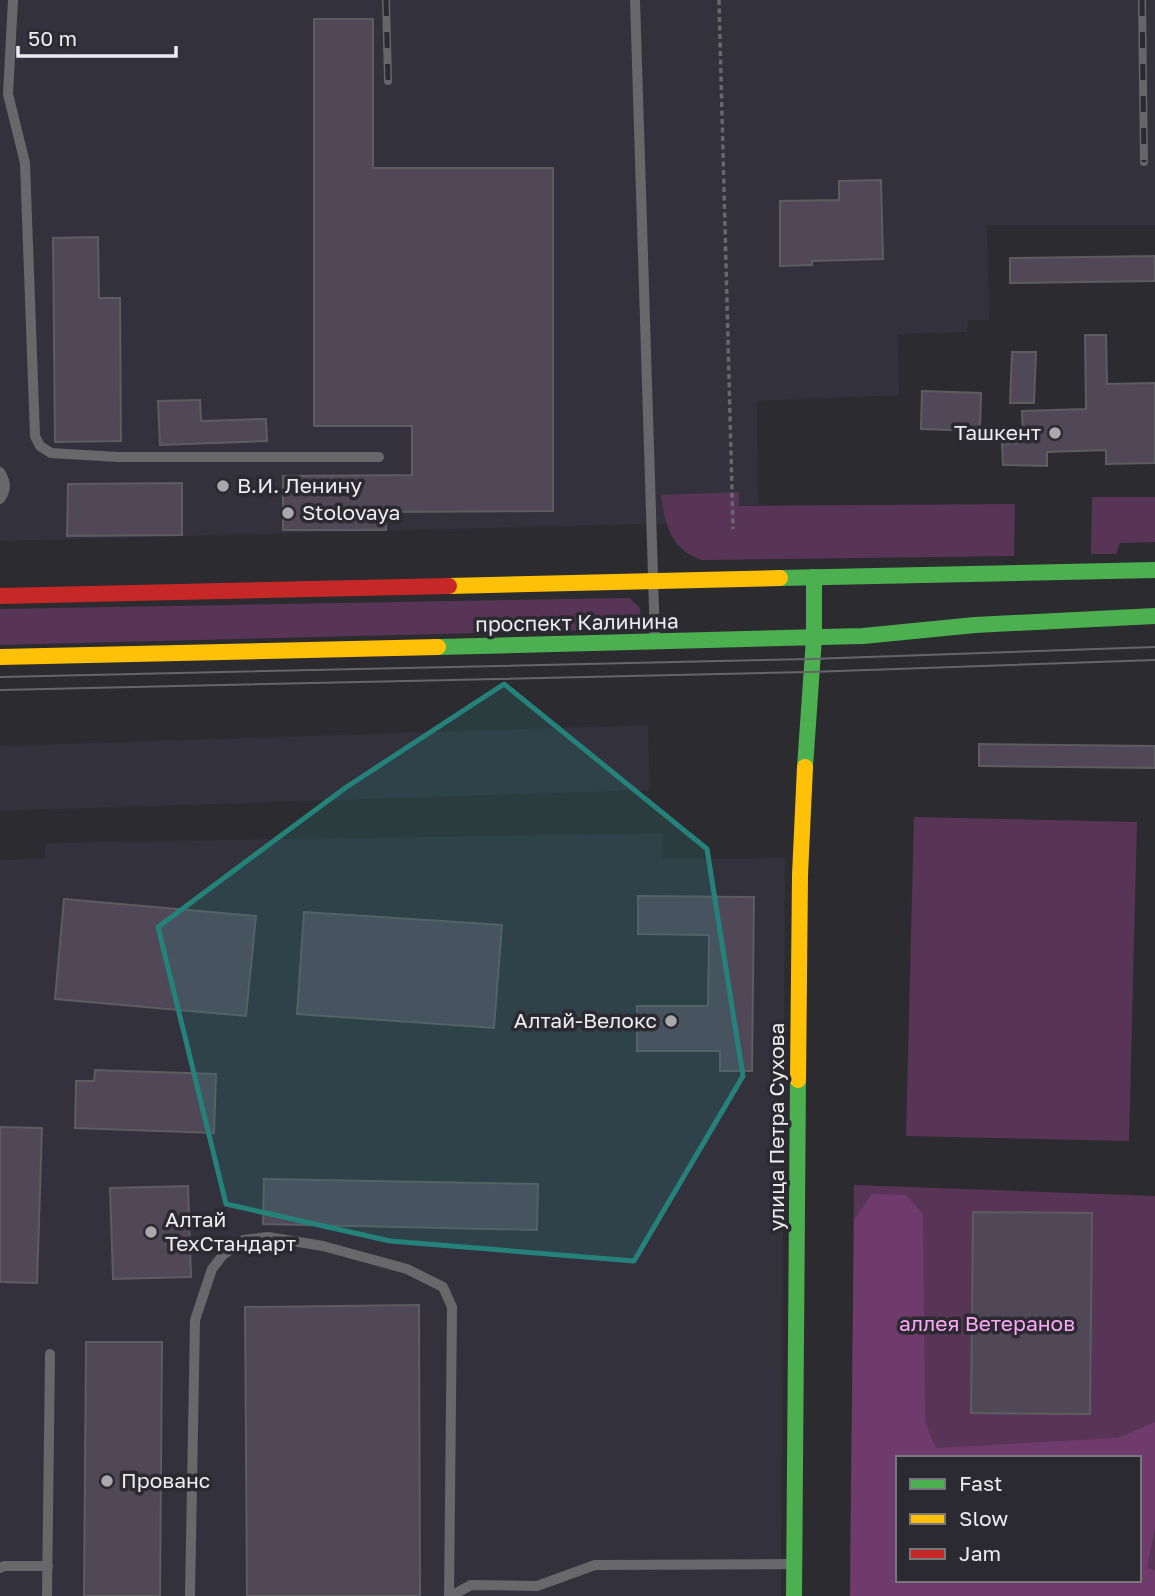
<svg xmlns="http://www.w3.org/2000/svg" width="1155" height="1596" font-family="'Golos Text',sans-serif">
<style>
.built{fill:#33313c}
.green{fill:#583557;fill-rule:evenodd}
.forest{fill:#6e3b6c;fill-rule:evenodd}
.building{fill:#504857;stroke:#5d5c5f;stroke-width:2}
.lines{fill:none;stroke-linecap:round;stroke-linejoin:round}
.path{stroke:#68686a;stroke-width:3.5;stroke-dasharray:5 3.5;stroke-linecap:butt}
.lane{stroke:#68686a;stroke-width:10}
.fast{stroke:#4caf50;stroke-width:16}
.slow{stroke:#ffc107;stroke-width:16}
.jam{stroke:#c62828;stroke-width:16}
.tram{stroke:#666668;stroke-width:2}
.rail-casing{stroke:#666668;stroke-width:8}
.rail{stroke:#2b2a30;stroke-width:5;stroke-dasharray:16;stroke-linecap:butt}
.marked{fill:#25827b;fill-opacity:0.2;stroke:#25827b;stroke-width:5;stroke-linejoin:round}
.poi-dot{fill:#a9a8ac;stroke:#2b2a30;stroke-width:2.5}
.labels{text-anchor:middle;stroke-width:7;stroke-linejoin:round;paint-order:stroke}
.poi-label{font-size:21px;fill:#ececef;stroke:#2b2a30;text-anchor:start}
.street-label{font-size:21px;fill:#ececef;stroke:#2b2a30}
.park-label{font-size:21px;fill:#fea8f9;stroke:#2b2a30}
</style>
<rect width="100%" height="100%" fill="#2c2b2f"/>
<g class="built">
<path d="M0 0H1155V225H987L989 320H968L967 332 898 334 899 395 757 401 758 521 0 541Z"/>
<path d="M648 725 650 790 0 811V746Z"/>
<path d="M662 833 663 859 785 858 781 1596H0V860L44 859 46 843Z"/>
</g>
<g class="green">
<path d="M739 492V506L1015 504 1014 556 702 560C671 550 665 525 661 495Z"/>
<path d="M1092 497H1155V542L1120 543 1116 554H1091Z"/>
<path d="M629 598 640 608 641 619 634 629 0 645V609Z"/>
<path d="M914 817 1137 822 1129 1141 906 1136Z"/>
<path d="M854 1185 1155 1196V1596H850ZM898 1458H1139V1580H898Z"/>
</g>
<path class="forest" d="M872 1194 906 1195 923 1214 925 1422 936 1448 1117 1438 1155 1422V1528L1147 1567 1155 1571V1596H850L854 1220ZM898 1458H1139V1580H898Z"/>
<g class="building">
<path d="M314 19H373V168H553V511L386 512V530H283V476L412 475V426H314Z"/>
<path d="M881 180 883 259 812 261V265L780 266V201L839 200V181Z"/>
<path d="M98 237 99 298H120L121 441 55 442 53 238Z"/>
<path d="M1155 256V281L1010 283V258Z"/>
<path d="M1085 335H1106L1107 384 1155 383V463L1106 464V450L1047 452V466L1003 465 1002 444 1023 443 1022 411 1086 409Z"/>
<path d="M1012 352H1036L1034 403H1010Z"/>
<path d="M922 391 981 393 980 431 921 429Z"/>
<path d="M200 400 201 421 266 419 267 441 160 445 158 401Z"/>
<path d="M182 483V535L67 536 68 484Z"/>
<path d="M979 744 1155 746V768L979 766Z"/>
<path d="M638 896 754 897 752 1071H720V1051H637V1006H708L709 935 638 934Z"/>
<path d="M64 899 256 916 246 1016 55 999Z"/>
<path d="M304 912 502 925 494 1028 297 1014Z"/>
<path d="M95 1070 216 1074 214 1133 75 1128 76 1081H94Z"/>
<path d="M0 1127 42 1128 37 1283 0 1282Z"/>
<path d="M264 1179 538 1184 537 1230 263 1224Z"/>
<path d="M188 1186 191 1277 113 1279 110 1188Z"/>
<path d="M973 1212 1092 1213 1090 1414 971 1413Z"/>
<path d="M419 1305 420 1596H247L245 1307Z"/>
<path d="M86 1342H162L160 1596H84Z"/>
</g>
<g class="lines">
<path class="path" d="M719 0 733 529"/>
<g class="lane">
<path d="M13 0 8 94 25 163 35 436 40 446 51 453 118 457H379"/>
<path d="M635 0 655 640"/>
<path d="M0 472C6 482 7 489 0 499"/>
<path d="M0 1568 4 1566H48"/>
<path d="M47 1596 50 1354"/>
<path d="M190 1596 195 1320 212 1269 223 1255 244 1240 268 1237 323 1246 407 1269 443 1287 452 1307 449 1596"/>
<path d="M451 1596 471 1585 537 1586 595 1565 792 1564"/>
</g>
<g class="fast">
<path d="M780 578 1155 570"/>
<path d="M438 647 863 636 975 625 1155 616"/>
<path d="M805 767 814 638V577"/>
<path d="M794 1596 798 1080"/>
</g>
<g class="slow">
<path d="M449 586 780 578"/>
<path d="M0 657 438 647"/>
<path d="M798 1080 800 875 805 767"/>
</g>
<path class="jam" d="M0 596 449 586"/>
<g class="tram">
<path d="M0 677 811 659 1155 647"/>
<path d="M0 690 810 672 1155 660"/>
</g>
<defs>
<g id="rail">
<path d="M386 0 388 81"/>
<path d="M1142 0 1144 162"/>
</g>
</defs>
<use href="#rail" class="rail-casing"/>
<use href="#rail" class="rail"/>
</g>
<path class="marked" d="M504 684 707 849 743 1076 634 1261 390 1241 226 1204 158 927 345 788Z"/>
<g class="poi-dot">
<circle cx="1055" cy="433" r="7"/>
<circle cx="223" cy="486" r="7"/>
<circle cx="288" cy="513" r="7"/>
<circle cx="671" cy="1021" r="7"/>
<circle cx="151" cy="1232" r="7"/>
<circle cx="107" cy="1481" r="7"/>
</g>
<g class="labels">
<g class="poi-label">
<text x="1041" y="440" text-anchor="end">Ташкент</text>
<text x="237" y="493">В.И. Ленину</text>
<text x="302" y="520">Stolovaya</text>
<text x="657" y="1028" text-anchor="end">Алтай-Велокс</text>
<text x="165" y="1227">Алтай<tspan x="165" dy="24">ТехСтандарт</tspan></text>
<text x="121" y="1488">Прованс</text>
</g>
<g class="street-label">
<text transform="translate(577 623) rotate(-1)" y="7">проспект Калинина</text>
<text transform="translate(777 1127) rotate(-90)" y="7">улица Петра Сухова</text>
</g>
<g class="park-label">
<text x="987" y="1331">аллея Ветеранов</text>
</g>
</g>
<rect x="896" y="1456" width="245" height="126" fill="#2b2a30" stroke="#78787c" stroke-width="2"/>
<rect x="910" y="1479" width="35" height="10" fill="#4caf50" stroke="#78787c" stroke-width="2"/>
<text x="959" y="1491" font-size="21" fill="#ececef">Fast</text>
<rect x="910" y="1514" width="35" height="10" fill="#ffc107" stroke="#78787c" stroke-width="2"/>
<text x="959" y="1526" font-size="21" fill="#ececef">Slow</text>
<rect x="910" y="1549" width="35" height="10" fill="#c62828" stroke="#78787c" stroke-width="2"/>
<text x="959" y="1561" font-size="21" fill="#ececef">Jam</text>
<path d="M18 46v10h158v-10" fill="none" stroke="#ececef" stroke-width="3.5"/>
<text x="28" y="46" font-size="21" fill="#ececef" stroke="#2b2a30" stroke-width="5" paint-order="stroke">50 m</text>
</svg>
